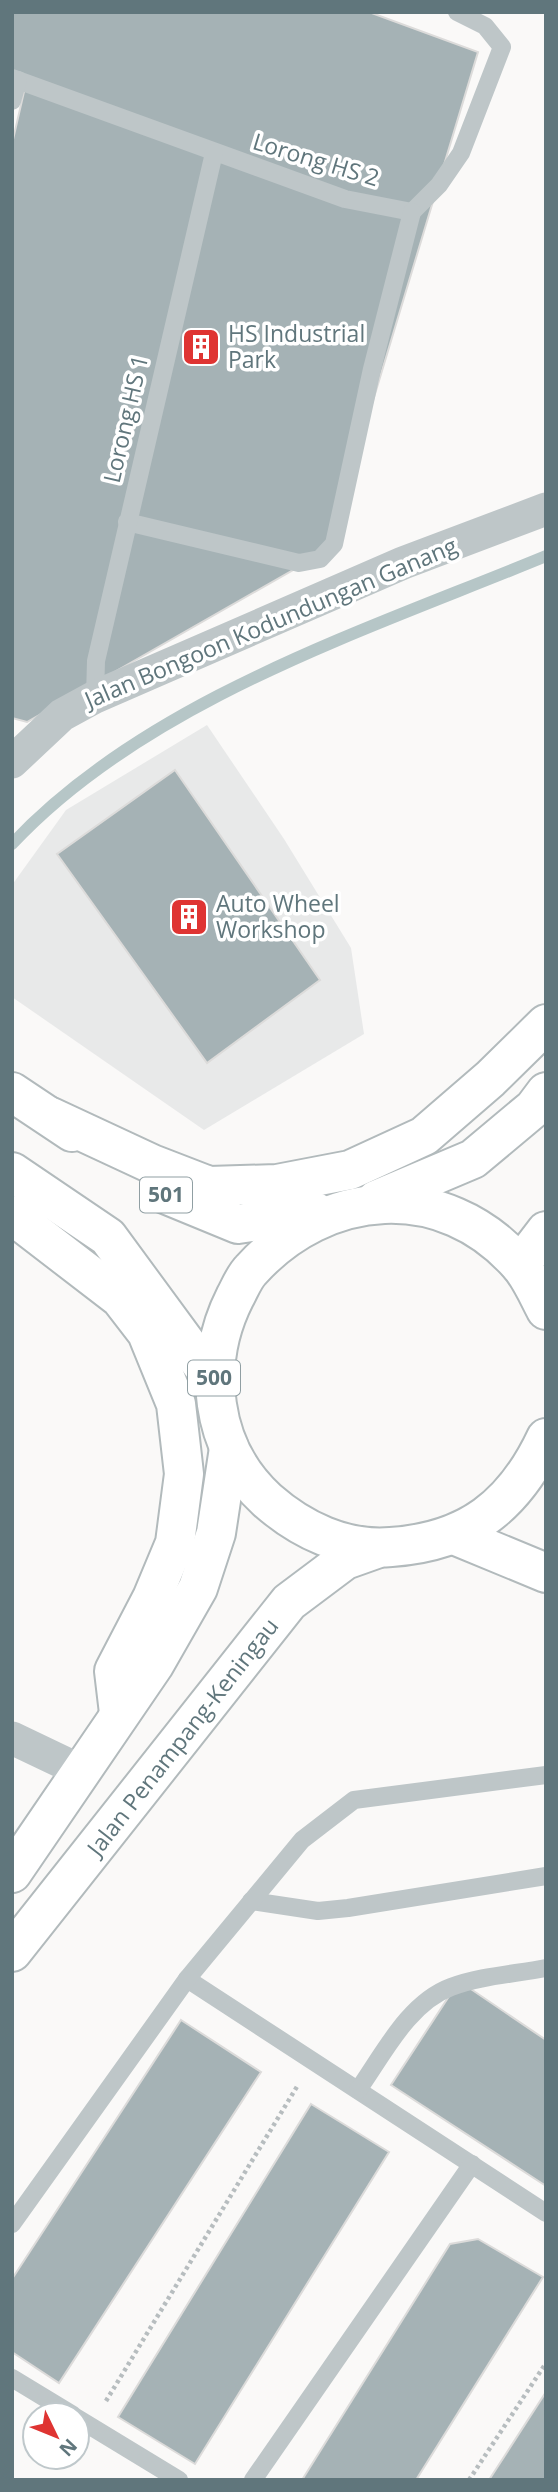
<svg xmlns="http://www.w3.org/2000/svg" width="558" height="2492" font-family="'Open Sans',sans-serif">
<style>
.built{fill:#e8e9e9}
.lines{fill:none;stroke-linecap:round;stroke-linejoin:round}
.stream{stroke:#b6c6c7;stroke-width:12}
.building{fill:#a5b2b5;stroke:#dcdbda;stroke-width:2}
.primary-casing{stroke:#b2babc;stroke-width:42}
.path{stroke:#b7bdbf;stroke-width:4.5;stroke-dasharray:3.5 3.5;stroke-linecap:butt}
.service{stroke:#bec6c8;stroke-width:18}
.minor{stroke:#bec6c8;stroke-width:33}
.primary{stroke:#fff;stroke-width:38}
.labels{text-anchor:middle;stroke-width:7;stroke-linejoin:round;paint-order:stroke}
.shield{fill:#fff;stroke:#909fa3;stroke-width:2}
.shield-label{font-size:21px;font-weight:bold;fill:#60767c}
.street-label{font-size:23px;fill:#60767c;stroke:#fff}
.poi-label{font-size:23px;fill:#60767c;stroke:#fff;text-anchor:start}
</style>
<rect width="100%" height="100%" fill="#faf9f8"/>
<path class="built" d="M207 725 284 839 351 948 364 1034 204 1130 12 997V885L66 810Z"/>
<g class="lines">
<path class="stream" d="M12 844C147 700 367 630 546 556"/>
</g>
<g class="building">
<path d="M12 12H369L478 52 328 550 27 722 12 718V144L26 83 12 79Z"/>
<path d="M175 770 320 980 207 1063 57 854Z"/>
<path d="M459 1981 546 2040V2186L391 2085Z"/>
<path d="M181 2020 261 2072 59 2383 12 2352V2279Z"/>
<path d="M311 2104 389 2152 195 2464 118 2417Z"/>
<path d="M478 2239 543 2277 416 2480H302L450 2244Z"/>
<path d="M546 2392V2480H489Z"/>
</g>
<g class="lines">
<defs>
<g id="primary">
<path d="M12 1092 72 1132"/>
<path d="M51 1117 152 1164 209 1186 277 1184 350 1170 424 1136 490 1079 546 1024"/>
<path d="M12 1172 108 1237 213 1380"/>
<path d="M165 1194 238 1224 316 1212"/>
<path d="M376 1200 473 1159 534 1108 546 1092"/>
<path d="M12 1215 120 1298 147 1333 176 1404 184 1474 175 1543 152 1598 114 1671 119 1713"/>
<path d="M520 1265 546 1231"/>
<path d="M546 1310C538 1295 530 1276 519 1264 443 1178 325 1188 251 1270 244 1277 240 1288 235 1297 201 1364 210 1448 267 1500 301 1530 345 1551 391 1547 468 1542 514 1506 546 1438"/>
<path d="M454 1535 546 1573"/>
<path d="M12 1873 154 1665 198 1588 216 1533 229 1448"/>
<path d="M12 1952 289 1602 345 1560 376 1549"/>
</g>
</defs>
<use href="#primary" class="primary-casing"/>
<g class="path">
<path d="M106 2401 298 2085"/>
<path d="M469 2480 546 2363"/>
</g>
<g class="service">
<path d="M12 78 345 199 412 212"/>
<path d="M12 101 18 80"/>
<path d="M412 212 439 185 461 153 502 47 485 26 457 12"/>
<path d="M127 522 299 563 320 559 334 544 372 369 412 212"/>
<path d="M95 697 96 661 214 153"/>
<path d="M251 1901 318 1911 348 1908 546 1876"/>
<path d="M187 1979 546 2213"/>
<path d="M358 2090C383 2055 408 2003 451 1987 480 1976 515 1974 546 1968"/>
<path d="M12 2224 187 1979 302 1840 354 1800 546 1775"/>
<path d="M12 2378 73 2415"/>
<path d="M77 2418 179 2480"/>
<path d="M253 2480 472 2164"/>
</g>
<g class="minor">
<path d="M12 762 62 715 95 697 403 563 546 509"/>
<path d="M12 1738 81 1771"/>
</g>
<use href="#primary" class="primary"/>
</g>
<defs>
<symbol id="building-square" viewBox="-11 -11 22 22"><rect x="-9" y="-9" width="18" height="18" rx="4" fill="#df3432" stroke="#fff"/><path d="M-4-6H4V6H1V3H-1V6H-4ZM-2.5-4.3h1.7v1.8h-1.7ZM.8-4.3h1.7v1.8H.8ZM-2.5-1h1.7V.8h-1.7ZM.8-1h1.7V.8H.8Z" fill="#fff"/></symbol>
</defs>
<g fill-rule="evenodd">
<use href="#building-square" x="179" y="325" width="44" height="44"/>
<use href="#building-square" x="167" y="895" width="44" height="44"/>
</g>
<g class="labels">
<g class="shield">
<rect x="140" y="1177.5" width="52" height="35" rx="5"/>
<rect x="188" y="1360.5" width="52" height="35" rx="5"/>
</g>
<g class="shield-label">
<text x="166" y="1202">501</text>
<text x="214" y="1385">500</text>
</g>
<g class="street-label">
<text transform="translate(316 160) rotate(17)" y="8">Lorong HS 2</text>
<text transform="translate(126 419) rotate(-77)" y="8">Lorong HS 1</text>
<text transform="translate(271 623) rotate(-23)" y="8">Jalan Bongoon Kodundungan Ganang</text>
<text transform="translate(183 1737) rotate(-52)" y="8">Jalan Penampang-Keningau</text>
</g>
<g class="poi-label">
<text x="228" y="342">HS Industrial<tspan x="228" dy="26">Park</tspan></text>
<text x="216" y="912">Auto Wheel<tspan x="216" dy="26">Workshop</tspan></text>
</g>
</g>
<rect width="558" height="2492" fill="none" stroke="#60767c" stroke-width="28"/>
<g transform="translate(56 2436) rotate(133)"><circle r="33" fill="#ffffff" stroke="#bfc8cb" stroke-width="2"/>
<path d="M0-5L12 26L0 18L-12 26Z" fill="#df3432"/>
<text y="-10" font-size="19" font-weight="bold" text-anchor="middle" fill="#60767c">N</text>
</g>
</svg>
